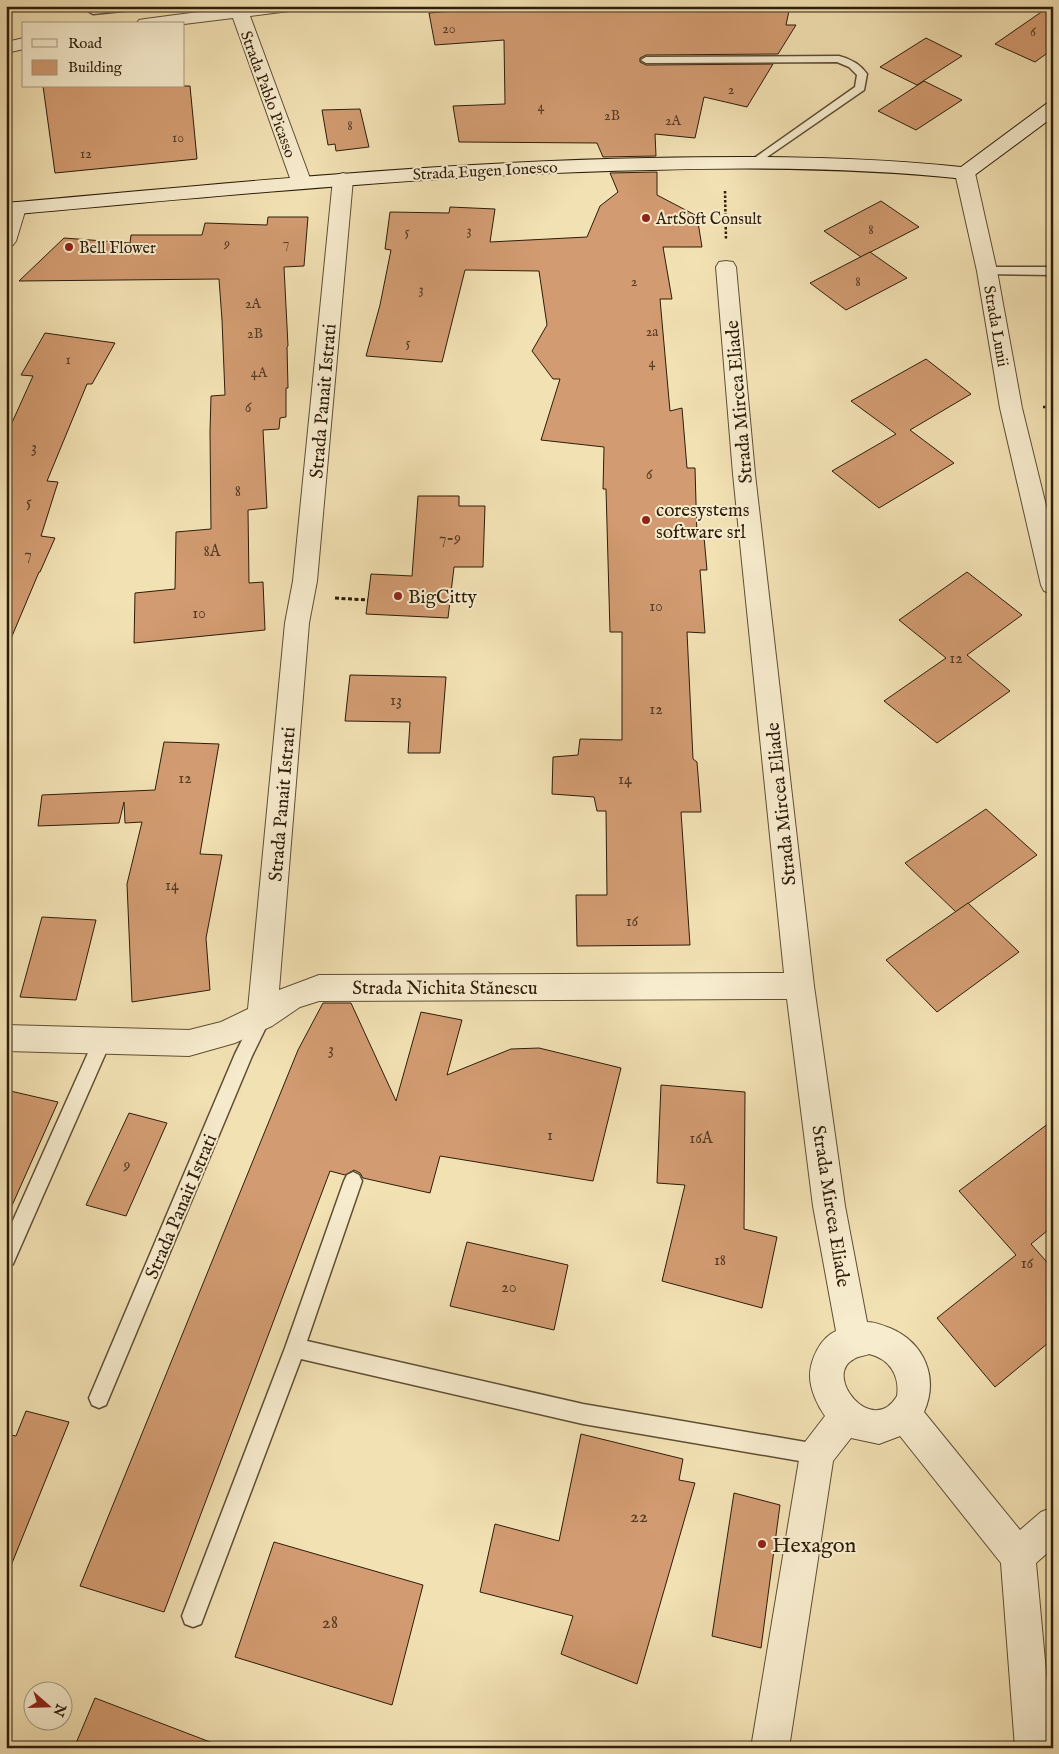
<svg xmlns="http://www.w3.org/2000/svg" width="1059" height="1754" font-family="'IM FELL English',serif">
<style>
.building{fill:#d29b71;stroke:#2d1d0a}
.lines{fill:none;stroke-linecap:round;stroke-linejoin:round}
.lane-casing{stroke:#5e4e34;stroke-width:3}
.street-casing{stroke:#5e4e34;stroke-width:2}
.secondary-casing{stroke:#2d1d0a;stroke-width:2}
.path-far1{stroke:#2d1d0a;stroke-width:2.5;stroke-dasharray:2.5 2;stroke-linecap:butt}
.path{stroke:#2d1d0a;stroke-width:3;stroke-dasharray:4 2.5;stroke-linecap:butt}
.lane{fill:#f7ecce;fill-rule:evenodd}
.street{fill:#f7ecce;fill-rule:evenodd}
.secondary{fill:#f7ecce;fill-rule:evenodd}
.poi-dot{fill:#8f2418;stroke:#f7ecce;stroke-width:2}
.labels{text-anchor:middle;stroke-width:4;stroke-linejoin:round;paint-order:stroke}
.far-number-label{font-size:14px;fill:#563c24}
.far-street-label{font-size:16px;fill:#2d1d0a;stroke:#f7ecce}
.far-poi-label{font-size:16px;fill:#2d1d0a;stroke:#f7ecce;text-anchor:start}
.number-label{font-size:16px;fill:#563c24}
.street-label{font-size:19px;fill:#2d1d0a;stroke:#f7ecce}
.poi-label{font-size:19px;fill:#2d1d0a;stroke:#f7ecce;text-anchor:start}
.near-number-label{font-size:19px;fill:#563c24}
.near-poi-label{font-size:22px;fill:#2d1d0a;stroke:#f7ecce;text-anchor:start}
</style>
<rect width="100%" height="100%" fill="#f2e1b3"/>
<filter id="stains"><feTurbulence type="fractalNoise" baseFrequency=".004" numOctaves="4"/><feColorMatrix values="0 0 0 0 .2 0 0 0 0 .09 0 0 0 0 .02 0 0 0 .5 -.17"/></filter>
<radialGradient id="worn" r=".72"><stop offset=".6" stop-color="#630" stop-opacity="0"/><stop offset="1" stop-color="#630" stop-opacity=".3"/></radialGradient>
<g class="building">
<path d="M517 6H790L786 25H796L778 54 646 55 640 58V62L646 65 773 64 747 107 704 97 695 138 655 134 656 156 603 157 597 143 459 142 453 106 505 104 504 40 435 45 429 13Z"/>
<path d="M1050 6H1053V49L1035 62 995 44Z"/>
<path d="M926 38 962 56 917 85 880 67Z"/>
<path d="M924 81 962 100 916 130 878 111Z"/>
<path d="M43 86H190L197 159 55 173Z"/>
<path d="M360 109 369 147 336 151 335 144 328 145 322 110Z"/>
<path d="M657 172V195L697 216 702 247H663L672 299H660L670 411 682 408 687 468H695L697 537H704L707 570H700L705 633 687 632 693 759 697 762 701 812H681L690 945 577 946 576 895H607L606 811H597L594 797 552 794 553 757 578 755 580 739 622 740V632H610L606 489H603L604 447 541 440 560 379H553L532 351 547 325 539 271 465 270 442 362 366 356 380 305 391 250 385 249 390 212 449 213 450 207 495 209 490 242 587 237 600 206 618 192 610 173Z"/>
<path d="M881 201 919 227 861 257 824 231Z"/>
<path d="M268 217H308L304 266 284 267 288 346 287 347 288 388H286V417L280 418 279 429 263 430 267 508 248 510 249 583 263 582 265 630 134 643 135 593 175 589 176 532 211 529 210 432 211 396 225 395 222 320 219 279 19 281 64 238 130 243 131 235H202L205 223 267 225Z"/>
<path d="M870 252 907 278 846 310 810 283Z"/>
<path d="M45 333 115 343 92 384H87L47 481 58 482 41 536 55 538 40 572H39L7 648 6 436 33 376 21 375Z"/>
<path d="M926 359 971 394 910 430 954 463 879 508 832 471 896 434 851 401Z"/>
<path d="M418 496H459V506H485L483 567H454L448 618 366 614 371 574 412 576Z"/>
<path d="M967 572 1022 615 967 655 1010 691 937 743 884 701 946 658 899 620Z"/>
<path d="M350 675 446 677 440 753H408L410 722 345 721Z"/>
<path d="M164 742 219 744 200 854 222 855 206 938 210 990 132 1002 127 884 142 822 125 823 124 802 119 823 38 826 42 795 155 790Z"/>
<path d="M986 809 1037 855 956 912 905 863Z"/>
<path d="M968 903 1019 952 937 1012 886 960Z"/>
<path d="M42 917 96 920 76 1000 20 997Z"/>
<path d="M323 1003H351L396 1101 421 1012 462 1020 447 1075 511 1049 539 1048 621 1068 593 1181 440 1156 430 1193 363 1178 360 1173 354 1170 345 1175 330 1171 164 1612 80 1586 298 1050Z"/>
<path d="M661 1085 745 1092 744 1229 777 1237 762 1308 662 1281 685 1185 657 1183Z"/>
<path d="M6 1090 58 1102 6 1219Z"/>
<path d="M129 1113 167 1123 126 1216 86 1205Z"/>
<path d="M1053 1120V1226L1031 1244 1053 1269V1339L995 1387 937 1318 1016 1255 959 1191Z"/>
<path d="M467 1242 568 1265 554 1330 450 1306Z"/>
<path d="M26 1411 69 1422 8 1573 6 1434 16 1436Z"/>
<path d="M581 1434 683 1459 679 1480 695 1483 637 1684 561 1654 573 1616 480 1592 495 1524 559 1541Z"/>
<path d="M734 1493 780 1505 761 1648 712 1636Z"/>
<path d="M274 1542 423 1585 392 1705 235 1657Z"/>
<path d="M95 1698 218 1745V1748H74Z"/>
</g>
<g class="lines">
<defs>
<g id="lane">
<path d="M109 6H147L142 9 93 14 88 11 93 8Z"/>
<path d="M839 56C851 59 860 64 867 74L864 90 754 166 750 165 748 163 750 161 855 87 857 75 849 67 837 62 646 63 641 60 646 57Z"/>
<path d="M987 267H1053V275L983 274 981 271Z"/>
<path d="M262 1009 268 1012 271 1017 252 1056 106 1405 99 1408 92 1405 89 1398 235 1054 256 1012Z"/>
<path d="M102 1033 108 1035 111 1041 13 1264 6 1267V1236L96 1035Z"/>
<path d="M353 1172 359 1175 362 1181 307 1341 583 1404 817 1444 824 1447 827 1454 824 1461 817 1464 583 1424 301 1359 201 1624 193 1627 185 1624 182 1616 285 1348 344 1181 347 1175Z"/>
</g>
<g id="street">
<path d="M228 6H298L295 10 289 11 250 16 311 181 308 185 301 187 294 185 291 181 233 18 184 24H136L139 20 145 19 229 8Z"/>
<path d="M24 38V49L6 53V42Z"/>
<path d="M965 167 972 169 975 173 997 271 1022 408 1053 534V594L1044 591 1041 585 1000 408 977 271 955 173 958 169Z"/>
<path d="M343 173 350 175 353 179 317 581 309 623 279 990 319 975 784 973 733 474 716 267 719 262 726 261 733 262 736 267 755 474 814 986 845 1206 867 1322C875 1322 882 1325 890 1328 925 1343 939 1378 924 1412L1020 1530 1041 1512 1053 1507V1548L1036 1563 1053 1748H1015L1001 1563 900 1436 879 1444 851 1438 833 1461 789 1748H751L800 1454 805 1442 825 1416C818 1406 810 1390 810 1376 810 1360 820 1338 836 1331L813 1206 787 999 319 1001 300 1007 272 1026 235 1043 189 1056 6 1051V1025L189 1030 221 1022 248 1009 285 623 293 581 333 179 336 175ZM869 1354C890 1359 900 1376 897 1396 872 1438 822 1375 854 1359 858 1356 864 1356 869 1354Z"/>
<path d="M16 202 23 204 26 208 16 241 13 245 6 247V208L9 204Z"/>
</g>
<path id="secondary" d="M1053 102V117L972 177 965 179C861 168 756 167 652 170 436 174 221 196 6 215V203C220 184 434 162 649 158 753 156 857 156 961 167L1046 104Z"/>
</defs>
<use href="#lane" class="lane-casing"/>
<use href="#street" class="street-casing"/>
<use href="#secondary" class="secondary-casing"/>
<g class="path-far1">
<path d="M725 191 726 240"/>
<path d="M1043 407H1053"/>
</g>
<path class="path" d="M335 598 368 600"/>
<use href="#lane" class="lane"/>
<use href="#street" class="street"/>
<use href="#secondary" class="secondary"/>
</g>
<g class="poi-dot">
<circle cx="646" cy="218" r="5"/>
<circle cx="69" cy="247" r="5"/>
<circle cx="646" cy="520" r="5"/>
<circle cx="398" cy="596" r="5"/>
<circle cx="762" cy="1544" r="5"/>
</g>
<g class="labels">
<g class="far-number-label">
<text x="449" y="33">20</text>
<text x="1033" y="36">6</text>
<text x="731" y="94">2</text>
<text x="541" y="111">4</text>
<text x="612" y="120">2B</text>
<text x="673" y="125">2A</text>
<text x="350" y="130">8</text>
<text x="178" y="142">10</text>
<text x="86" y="158">12</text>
<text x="871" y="234">8</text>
<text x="469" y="235">3</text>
<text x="407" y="236">5</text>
<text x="286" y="247">7</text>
<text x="227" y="248">9</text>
<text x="634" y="286">2</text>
<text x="858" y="286">8</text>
<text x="421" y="294">3</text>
<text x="253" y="308">2A</text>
<text x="652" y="336">2a</text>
<text x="255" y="338">2B</text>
<text x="408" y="347">5</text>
<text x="68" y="364">1</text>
<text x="652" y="367">4</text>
<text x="259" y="377">4A</text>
</g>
<g class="far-street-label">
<text transform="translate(269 94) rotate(70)" y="6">Strada Pablo Picasso</text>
<text transform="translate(485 170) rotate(-3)" y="6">Strada Eugen Ionesco</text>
<text transform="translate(997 326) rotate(80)" y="6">Strada Lunii</text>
</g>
<g class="far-poi-label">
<text x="656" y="224">ArtSoft Consult</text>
<text x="79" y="253">Bell Flower</text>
</g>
<g class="number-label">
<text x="248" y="412">6</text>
<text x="34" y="452">3</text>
<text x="649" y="479">6</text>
<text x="238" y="496">8</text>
<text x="29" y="507">5</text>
<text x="450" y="543">7-9</text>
<text x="212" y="556">8A</text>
<text x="28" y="559">7</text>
<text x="656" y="611">10</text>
<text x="199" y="618">10</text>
<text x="956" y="663">12</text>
<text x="396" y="705">13</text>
<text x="656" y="714">12</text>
<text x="185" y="783">12</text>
<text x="625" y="784">14</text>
<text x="172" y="890">14</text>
<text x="632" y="926">16</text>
<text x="331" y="1054">3</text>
<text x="550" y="1140">1</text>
<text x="701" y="1143">16A</text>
<text x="127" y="1170">9</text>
<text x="720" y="1265">18</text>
<text x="1027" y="1268">16</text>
<text x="509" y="1292">20</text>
</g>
<g class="street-label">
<text transform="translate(322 401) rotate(-85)" y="7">Strada Panait Istrati</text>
<text transform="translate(738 402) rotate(-95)" y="7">Strada Mircea Eliade</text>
<text transform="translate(281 804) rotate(-85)" y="7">Strada Panait Istrati</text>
<text transform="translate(780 804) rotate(-96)" y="7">Strada Mircea Eliade</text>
<text x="445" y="994">Strada Nichita Stănescu</text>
<text transform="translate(180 1206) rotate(-67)" y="7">Strada Panait Istrati</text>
<text transform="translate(832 1206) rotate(81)" y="7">Strada Mircea Eliade</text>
</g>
<g class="poi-label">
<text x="656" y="516">coresystems<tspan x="656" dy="22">software srl</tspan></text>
<text x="408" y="603">BigCitty</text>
</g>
<g class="near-number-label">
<text x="639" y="1522">22</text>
<text x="330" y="1628">28</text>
</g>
<g class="near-poi-label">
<text x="772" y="1552">Hexagon</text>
</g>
</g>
<rect width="1059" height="1754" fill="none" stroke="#f2e1b3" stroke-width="25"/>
<rect x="8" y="8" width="1044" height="1739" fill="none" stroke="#2d1d0a" stroke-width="2.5"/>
<rect x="12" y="12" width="1034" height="1729" fill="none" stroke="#2d1d0a"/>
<rect x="22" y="22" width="162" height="65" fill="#f7ecce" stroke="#a69980"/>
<rect x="32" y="39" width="25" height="8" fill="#f7ecce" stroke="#a69980"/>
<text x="68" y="48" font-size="15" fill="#2d1d0a">Road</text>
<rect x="32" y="60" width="25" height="15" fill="#d29b71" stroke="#a69980"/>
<text x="68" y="72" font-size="15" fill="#2d1d0a">Building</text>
<g transform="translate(48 1706) rotate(110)"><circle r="24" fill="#f7ecce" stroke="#a69980"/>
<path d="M0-4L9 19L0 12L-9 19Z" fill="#8f2418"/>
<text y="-8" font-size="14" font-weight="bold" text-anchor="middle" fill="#2d1d0a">N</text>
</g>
<rect width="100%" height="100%" filter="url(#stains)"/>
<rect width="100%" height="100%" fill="url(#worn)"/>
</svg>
